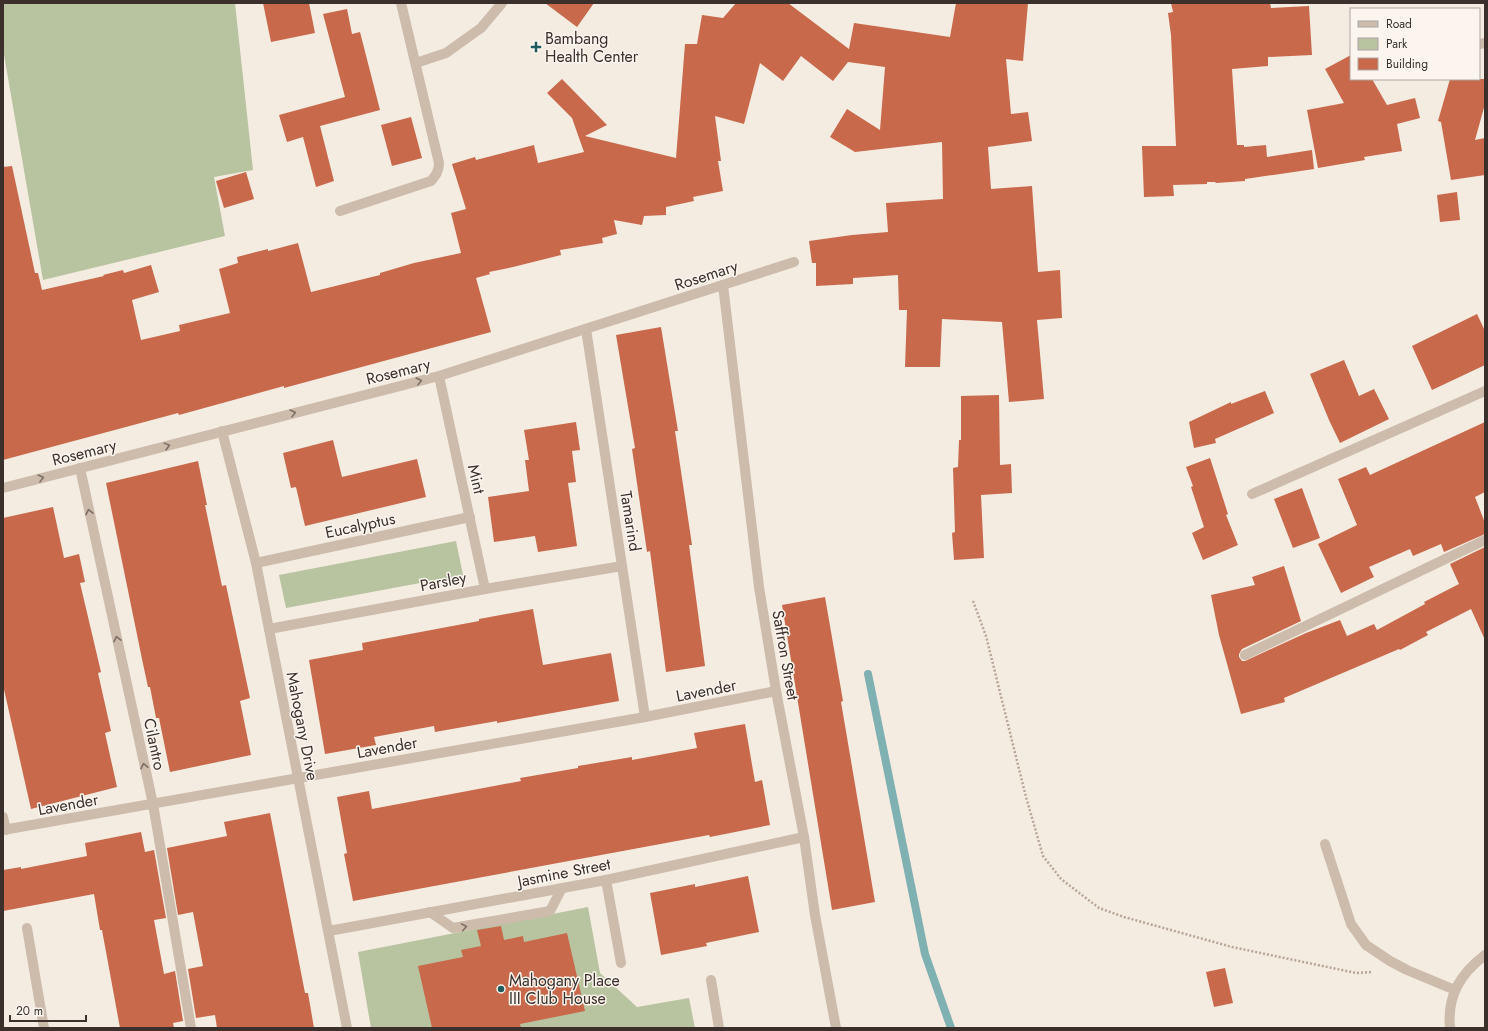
<svg xmlns="http://www.w3.org/2000/svg" width="1488" height="1031" font-family="Jost,sans-serif">
<style>
.green{fill:#b8c4a0}
.lines{fill:none;stroke-linecap:round;stroke-linejoin:round}
.stream{stroke:#7fb0b2;stroke-width:8}
.building{fill:#c8694b}
.path{stroke:#b9a596;stroke-width:2.5;stroke-dasharray:2 2;stroke-linecap:butt}
.minor{stroke:#cdbbac;stroke-width:10}
.oneway{stroke:#7d6f65}
.poi-dot{fill:#1f5a5e;stroke:#fbf5ee;stroke-width:1.5}
.labels{text-anchor:middle;stroke-width:3;stroke-linejoin:round;paint-order:stroke}
.poi-label{font-size:16px;fill:#3b302b;stroke:#fbf5ee;text-anchor:start}
.street-label{font-size:16px;fill:#3b302b;stroke:#fbf5ee}
</style>
<rect width="100%" height="100%" fill="#f4ebe1"/>
<g class="green">
<path d="M3 3H235L253 170 214 177 225 236 43 280 3 49Z"/>
<path d="M456 541 463 575 286 608 279 575Z"/>
<path d="M588 907 600 973 637 1007 689 998 695 1028H371L358 952Z"/>
</g>
<g class="lines">
<path class="stream" d="M868 674 925 954 951 1028"/>
</g>
<g class="building">
<path d="M263 3H309L315 33 271 42Z"/>
<path d="M545 3H594L577 27Z"/>
<path d="M736 3H788L849 49 854 23 950 37 956 3H1028L1023 61 1006 59 1011 114 1028 112 1032 141 988 147 991 189 1032 186 1038 272 1060 270 1062 318 1037 320 1044 399 1009 402 1002 322 942 319 940 367H905L907 310H899L898 275 853 278V284L816 286V263H812L809 241 852 235 888 232 886 203 943 199 942 142 855 152 830 137 847 109 880 130 885 67 848 62 833 81 801 56 783 81 760 63 744 124 715 116 721 161H718L723 191 693 197 694 201 666 207V215L644 216 642 225 614 220 617 234 602 238 603 243 560 250 561 255 513 267 489 272 490 274 476 278 491 332 284 388V386L179 415 178 413 3 460V167L12 166 35 273H38L42 290 104 276 103 275 123 270 124 273 151 265 159 292 132 300 141 340 180 331 179 325 230 313 219 269 238 263 237 257 268 249V251L298 243 311 292 380 275V273L414 263 461 253 451 213 466 209 452 164 475 157 476 160 534 145 538 163 584 152 572 118 547 93 562 79 607 125 585 136 676 158 685 44H697L702 15 723 18Z"/>
<path d="M1171 3H1270L1271 8 1309 6 1312 55 1268 57V66L1232 69 1237 145H1244V147L1266 145 1267 157 1312 150 1314 169 1245 179V181L1216 183 1215 182H1207V184L1173 185 1174 196 1144 197 1142 146H1176L1171 35 1168 13 1173 12Z"/>
<path d="M347 9 352 34 360 32 380 110 320 126 334 181 316 187 303 137 287 142 279 115 345 97 323 14Z"/>
<path d="M1351 55V79H1372L1387 105 1415 98 1420 118 1397 124 1402 151 1364 157 1365 160 1318 168 1307 110 1344 103 1325 69Z"/>
<path d="M1450 79H1485V104L1475 140 1485 138V175L1451 180 1441 122 1438 121Z"/>
<path d="M411 117 422 158 392 166 381 125Z"/>
<path d="M246 172 254 199 224 208 216 181Z"/>
<path d="M1457 192 1460 220 1440 222 1437 195Z"/>
<path d="M1477 314 1485 331V365L1432 390 1412 346Z"/>
<path d="M661 327 678 431H675L692 545H689L705 666 666 672 650 551 647 552 632 449 635 448 616 335Z"/>
<path d="M1344 360 1359 396 1374 389 1389 419 1340 443 1329 420 1310 374Z"/>
<path d="M1265 391 1274 413 1215 439 1216 443 1194 448 1189 422 1231 402V404Z"/>
<path d="M999 395 1000 465 1011 464 1012 493 981 495 984 558 954 560 952 533 955 532 953 468 958 467 959 440H961V396Z"/>
<path d="M576 422 580 450 572 451 576 482 568 483 577 546 538 552 535 536 494 542 488 497 529 491 525 460H529L524 430Z"/>
<path d="M1485 422V492L1475 497 1485 523V534L1444 552 1441 544 1413 556 1410 549 1369 567 1374 577 1341 593 1318 544 1357 525 1338 479 1366 467 1370 475Z"/>
<path d="M333 440 342 477 417 459 426 497 305 526 296 487 291 488 283 453Z"/>
<path d="M1210 458 1228 514 1226 515 1238 545 1203 560 1192 533 1204 527 1191 487 1193 486 1186 467Z"/>
<path d="M198 461 207 505H205L222 586 226 585 250 698 240 701 251 755 170 772 159 718H156L150 687H148L142 659 106 483Z"/>
<path d="M1302 488 1320 538 1293 548 1274 499Z"/>
<path d="M53 507 64 558 79 554 85 582 80 583 101 672 98 673 111 731 105 733 117 787 31 809 3 685V518Z"/>
<path d="M1485 547V640L1471 609 1426 632 1428 635 1400 650 1399 649 1284 698 1285 702 1241 714 1219 635 1211 595 1255 585 1252 577 1284 566 1301 621 1242 649 1239 654V657L1242 661H1245L1306 633 1340 620 1347 636 1374 624 1377 630 1425 604 1424 602 1459 584 1450 564Z"/>
<path d="M825 597 843 701 841 702 875 902 832 910 782 605Z"/>
<path d="M533 609 543 665 611 653 619 701 497 723V721L435 732 434 726 374 737 376 745 325 754 309 660 363 650 362 643 479 621V619Z"/>
<path d="M745 724 755 782 762 780 770 825 710 837 709 835 353 901 344 854 347 853 337 797 369 791 372 809 521 781 520 778 578 768V766L632 757V760L697 748 694 733Z"/>
<path d="M270 813 305 993H308L314 1028H217L215 1015 196 1018 188 969 203 966 193 912 178 915 167 848 227 836 224 822Z"/>
<path d="M141 832 145 852 154 850 166 918 154 920 164 974 175 971 183 1021 173 1023 174 1028H120L102 930H100L94 894 3 911V870L21 867V869L87 856 85 843Z"/>
<path d="M748 876 759 932 706 943 707 946 661 955 650 893 695 884V887Z"/>
<path d="M501 926 504 940 523 936 524 942 567 933 585 1011 520 1024 521 1028H432L418 966 463 957 461 950 481 946 477 930Z"/>
<path d="M1225 968 1233 1003 1214 1007 1206 972Z"/>
</g>
<g class="lines">
<path class="path" d="M973 601 986 636 1026 797 1043 856 1061 879 1099 908 1124 917 1232 947 1356 973 1373 972"/>
<g class="minor">
<path d="M1479 44 1485 43"/>
<path d="M416 63 446 53 481 28 502 3"/>
<path d="M340 211 431 181C436 175 439 171 439 163L401 3"/>
<path d="M723 285 759 587 776 691 804 837 815 915 836 1028"/>
<path d="M586 329 645 717"/>
<path d="M439 376 485 589"/>
<path d="M222 431 256 563 347 1028"/>
<path d="M80 468 153 804 191 1028"/>
<path d="M3 488 439 376 794 262"/>
<path d="M1252 494 1485 391"/>
<path d="M256 563 470 517"/>
<path d="M269 629 485 589 622 566"/>
<path d="M1245 655 1485 540"/>
<path d="M3 817 6 830"/>
<path d="M3 830 645 717 776 691"/>
<path d="M1325 844 1351 924 1366 945 1390 961 1407 970 1455 990"/>
<path d="M606 880 621 963"/>
<path d="M430 912 453 928 550 911 562 888"/>
<path d="M27 928 44 1028"/>
<path d="M329 931 606 880 804 837"/>
<path d="M711 980 719 1028"/>
<path d="M1450 1028C1447 996 1460 974 1485 955"/>
</g>
</g>
<defs><path id="oneway-chevron" d="M-2-3.5L2.5 0L-2 3.5" fill="none" stroke-width="1.6" stroke-linecap="round" stroke-linejoin="round"/></defs>
<g class="oneway">
<use href="#oneway-chevron" transform="translate(419 381) rotate(-14)"/>
<use href="#oneway-chevron" transform="translate(293 413) rotate(-14)"/>
<use href="#oneway-chevron" transform="translate(167 446) rotate(-15)"/>
<use href="#oneway-chevron" transform="translate(41 478) rotate(-14)"/>
<use href="#oneway-chevron" transform="translate(89 512) rotate(-102)"/>
<use href="#oneway-chevron" transform="translate(117 639) rotate(-102)"/>
<use href="#oneway-chevron" transform="translate(144 766) rotate(-102)"/>
<use href="#oneway-chevron" transform="translate(464 927) rotate(-10)"/>
</g>
<g class="poi-dot">
<path d="M534 41h4v4h4v4h-4v4h-4v-4h-4v-4h4z"/>
<circle cx="501" cy="989" r="4"/>
</g>
<g class="labels">
<g class="poi-label">
<text x="545" y="44">Bambang<tspan x="545" dy="18">Health Center</tspan></text>
<text x="509" y="986">Mahogany Place<tspan x="509" dy="18">III Club House</tspan></text>
</g>
<g class="street-label">
<text transform="translate(706 275) rotate(-18)" y="6">Rosemary</text>
<text transform="translate(398 371) rotate(-14)" y="6">Rosemary</text>
<text transform="translate(84 452) rotate(-14)" y="6">Rosemary</text>
<text transform="translate(477 479) rotate(77)" y="6">Mint</text>
<text transform="translate(631 521) rotate(81)" y="6">Tamarind</text>
<text transform="translate(360 525) rotate(-12)" y="6">Eucalyptus</text>
<text transform="translate(443 581) rotate(-11)" y="6">Parsley</text>
<text transform="translate(786 655) rotate(80)" y="6">Saffron Street</text>
<text transform="translate(706 690) rotate(-11)" y="6">Lavender</text>
<text transform="translate(303 726) rotate(79)" y="6">Mahogany Drive</text>
<text transform="translate(155 744) rotate(78)" y="6">Cilantro</text>
<text transform="translate(387 747) rotate(-10)" y="6">Lavender</text>
<text transform="translate(68 804) rotate(-10)" y="6">Lavender</text>
<text transform="translate(564 872) rotate(-11)" y="6">Jasmine Street</text>
</g>
</g>
<rect width="1488" height="1031" fill="none" stroke="#3b302b" stroke-width="8"/>
<rect x="1350" y="8" width="130" height="72" fill="#fbf5ee" stroke="#aea6a0"/>
<rect x="1358" y="21" width="20" height="6" fill="#cdbbac" stroke="#aea6a0"/>
<text x="1386" y="28" font-size="12" fill="#3b302b">Road</text>
<rect x="1358" y="38" width="20" height="12" fill="#b8c4a0" stroke="#aea6a0"/>
<text x="1386" y="48" font-size="12" fill="#3b302b">Park</text>
<rect x="1358" y="58" width="20" height="12" fill="#c8694b" stroke="#aea6a0"/>
<text x="1386" y="68" font-size="12" fill="#3b302b">Building</text>
<path d="M10 1015v6h76v-6" fill="none" stroke="#3b302b" stroke-width="2"/>
<text x="16" y="1015" font-size="12" fill="#3b302b" stroke="#fbf5ee" stroke-width="3" paint-order="stroke">20 m</text>
</svg>
